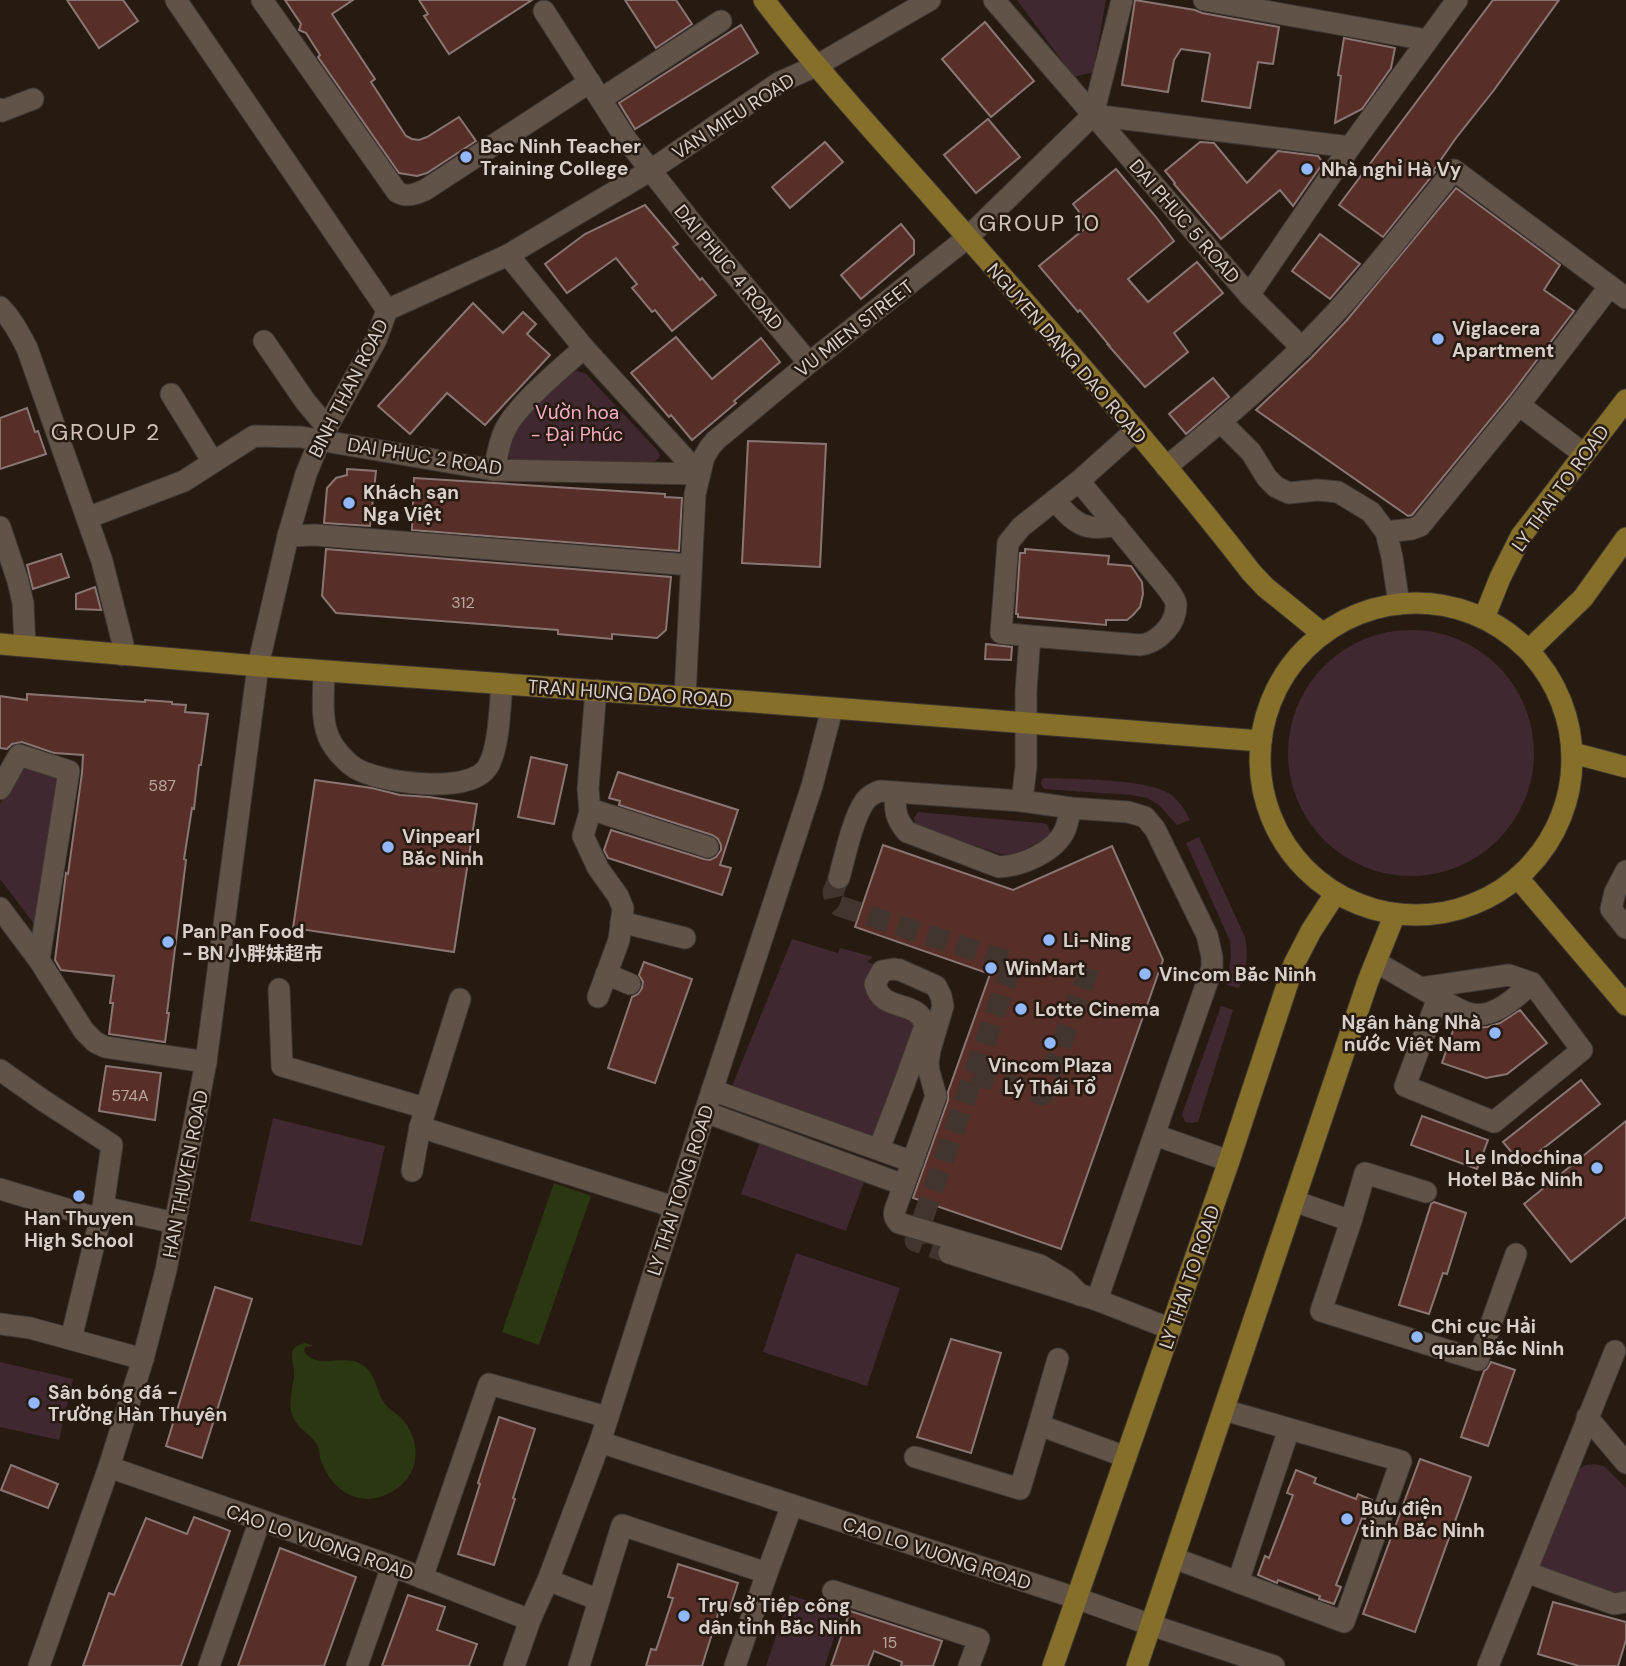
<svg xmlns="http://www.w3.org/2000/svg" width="1626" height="1666" font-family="'DM Sans','Noto Sans SC',sans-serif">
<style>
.green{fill:#402830}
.water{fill:#2a3711}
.building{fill:#582f28;stroke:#897672;stroke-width:2}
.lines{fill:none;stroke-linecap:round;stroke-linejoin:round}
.minor-tunnel{stroke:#41352d;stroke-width:21;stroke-dasharray:21 10;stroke-linecap:butt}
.minor-casing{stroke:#3e3631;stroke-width:23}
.major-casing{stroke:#3e3631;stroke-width:23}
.minor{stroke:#615348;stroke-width:21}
.major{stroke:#856f29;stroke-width:21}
.poi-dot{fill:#91b8fd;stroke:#261a11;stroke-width:2.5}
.labels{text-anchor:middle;stroke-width:5;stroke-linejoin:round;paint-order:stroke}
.number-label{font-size:16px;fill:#b8a8a1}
.street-label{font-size:19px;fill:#d8d0c9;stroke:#261a11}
.poi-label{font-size:19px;font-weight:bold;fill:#d8d0c9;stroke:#261a11;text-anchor:start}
.park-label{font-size:19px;fill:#f8aec6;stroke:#261a11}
.quarter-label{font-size:23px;letter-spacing:2px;fill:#d0c1b4;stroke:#261a11}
</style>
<rect width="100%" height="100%" fill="#261a11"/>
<g class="green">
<path d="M1017 0H1106L1093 72 1074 77Z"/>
<path d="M577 371 586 374 658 451 660 455 658 459 654 462 512 460 506 455C516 419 544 397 570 373Z"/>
<circle cx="1411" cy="753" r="123"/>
<path d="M23 763 58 776 38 929 0 879V804Z"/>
<path d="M1045 778C1074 779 1148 779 1170 794 1179 800 1185 810 1190 820L1177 825 1159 805 1147 798 1131 795 1044 789 1041 784 1042 779Z"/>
<path d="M918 812 1041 823 1047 824 1050 832V836L1013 856H1007L916 826 914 818Z"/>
<path d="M1199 837 1245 937C1249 956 1246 971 1239 988L1227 985 1231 956 1230 941 1186 843Z"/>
<path d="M792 939 838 953 840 948 873 957 867 962 878 966 866 983V994L874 1001 908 1017 917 1028 879 1149 730 1091Z"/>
<path d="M1221 1006 1233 1010 1198 1122 1190 1123 1185 1122 1182 1114Z"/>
<path d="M273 1118 385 1146 362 1246 250 1221Z"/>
<path d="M760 1142 865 1179 846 1231 741 1194Z"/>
<path d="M796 1253 900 1288 867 1386 763 1352Z"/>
<path d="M0 1362 73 1379 59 1440 0 1427Z"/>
<path d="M1594 1464 1604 1466 1626 1488V1591L1616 1594 1594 1588 1540 1566 1574 1472 1586 1465Z"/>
<path d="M790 1595 842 1612 825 1666H766Z"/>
</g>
<g class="water">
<path d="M554 1183 591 1196 539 1345 502 1332Z"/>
<path d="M305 1343 314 1346 305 1347 304 1352C320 1371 345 1352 364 1366 375 1374 376 1387 381 1398 387 1410 400 1414 407 1425 425 1455 414 1486 380 1497 354 1505 331 1487 322 1463 319 1457 320 1449 316 1443 310 1434 299 1429 294 1419 287 1406 292 1391 294 1377 296 1364 283 1347 305 1343Z"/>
</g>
<g class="building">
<path d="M67 0H123L138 21 99 48Z"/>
<path d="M285 0H353L332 14 375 79 371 82 406 136 412 139 419 140 427 137 459 117 476 141 427 173 417 176 399 173 318 57 320 55 306 33 299 30 301 24Z"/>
<path d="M419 0H532L449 54 424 16 428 14Z"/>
<path d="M625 0H676L692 24 656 48Z"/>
<path d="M1135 0 1195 10 1202 13 1279 27 1273 64 1258 62 1250 108 1202 101 1210 54 1209 53 1181 49 1174 60 1168 92 1122 85Z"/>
<path d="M1493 0H1559L1494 90 1456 138 1433 171 1435 172 1383 237 1339 205Z"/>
<path d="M985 22 1034 81 991 117 942 59Z"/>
<path d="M741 25 758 53 635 129 619 103Z"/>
<path d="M1344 38 1395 48 1391 68 1362 109 1335 123 1341 76 1338 75Z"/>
<path d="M988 119 1020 157 976 193 944 155Z"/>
<path d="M825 142 843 162 790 208 772 187Z"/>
<path d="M1200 142 1214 143 1247 183 1278 151 1318 156 1323 163 1293 206 1280 190 1221 239 1174 184 1175 183 1165 171Z"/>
<path d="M1116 169 1156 217 1174 241 1128 279 1148 302 1197 262 1223 293 1174 333 1188 352 1145 387 1108 345H1109L1080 310 1078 312 1039 266 1089 225 1073 204Z"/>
<path d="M1456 188 1560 265 1544 290 1574 311 1509 397 1412 515 1408 516 1256 410 1311 358 1347 320Z"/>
<path d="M645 205 678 244 673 247 700 280 702 278 716 295 672 331 655 310 652 312 632 288 637 284 616 258 567 293 545 264 585 234Z"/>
<path d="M901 224 914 240V254L861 299 841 275Z"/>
<path d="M1320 234 1360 264 1330 299 1292 271Z"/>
<path d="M473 303 503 333 523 312 536 324 527 334 550 355 485 425 447 393 410 434 378 406Z"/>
<path d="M676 337 712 379 761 338 780 362 734 401 736 403 692 440 671 415 669 417 631 373Z"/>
<path d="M1213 378 1229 397 1186 434 1169 414Z"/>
<path d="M27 408 35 432 38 431 46 454 0 469V418Z"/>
<path d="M748 441 826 444 820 567 742 563Z"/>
<path d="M347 469 376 471 370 526 324 523 327 488 336 478 347 475Z"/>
<path d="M414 478 665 494V497L682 498 679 551 412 530Z"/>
<path d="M326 549 671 577 666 630 657 638 612 634V639L558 634V630L336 613 322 596Z"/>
<path d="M1025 549 1109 556 1108 564 1131 566 1142 582 1143 594 1140 607 1133 615 1127 620H1106V625L1018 617V614H1016L1020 553H1025Z"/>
<path d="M61 554 69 577 33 589 27 565Z"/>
<path d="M95 587 101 610 76 609V594Z"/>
<path d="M986 644 1012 647 1011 660 985 659Z"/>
<path d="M27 694 145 702V700L172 702V704L186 705 185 712 208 714 201 765H199L194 809 192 808 184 859 186 860 167 1013H169L165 1042 109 1034 113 1003H110L114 976 61 970 55 960 66 873 68 874 82 773 83 755 54 753 22 742 12 744 7 749 0 748V696L27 700Z"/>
<path d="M531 757 567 765 554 824 518 817Z"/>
<path d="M618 772 738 810 720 865 731 868 722 895 608 858 604 850 611 830 704 859 710 860 716 857 721 850V845L718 839 712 835 619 805 620 801 609 798Z"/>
<path d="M315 780 372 788 400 795 429 797 477 804 454 952 293 928Z"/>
<path d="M883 845 1013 890 1112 846 1163 960 1061 1249 913 1198 948 1100V1092L990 974 855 927Z"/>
<path d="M644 962 692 979 655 1083 608 1068 632 997 638 994 642 988 643 982 639 975Z"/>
<path d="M1520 1010 1547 1043 1507 1074 1486 1078 1442 1063 1456 1022 1475 1028 1487 1027 1500 1023Z"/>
<path d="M106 1066 161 1073 155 1120 99 1111Z"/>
<path d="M1581 1080 1600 1104 1522 1165 1503 1142Z"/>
<path d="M1422 1116 1488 1140 1477 1169 1411 1145Z"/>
<path d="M1626 1121V1217L1571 1262 1524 1204Z"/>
<path d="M1434 1202 1466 1213 1447 1274 1443 1273 1429 1314 1399 1305 1431 1204Z"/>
<path d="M215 1287 252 1299 202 1458 166 1446Z"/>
<path d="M951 1339 1001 1353 971 1453 917 1437Z"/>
<path d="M1491 1362 1515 1370 1488 1446 1461 1437 1484 1371 1487 1369Z"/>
<path d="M499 1417 535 1429 513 1498 515 1499 494 1565 458 1554 480 1484 478 1483Z"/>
<path d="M1420 1459 1471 1477 1415 1632 1363 1614Z"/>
<path d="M11 1465 58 1484 48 1508 1 1490Z"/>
<path d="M1296 1470 1316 1478 1314 1483 1356 1499 1358 1494 1372 1500 1365 1519 1362 1518 1336 1585 1341 1587 1334 1604 1319 1599 1320 1596 1278 1580 1277 1583 1258 1575 1265 1556 1269 1558 1293 1495 1287 1493Z"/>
<path d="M194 1517 230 1531 181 1666H83L109 1593 114 1595 146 1518 187 1534Z"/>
<path d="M280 1548 356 1577 324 1666H238Z"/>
<path d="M678 1564 738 1583 729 1611 720 1608 702 1666H646L651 1649 656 1650 673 1598 668 1597Z"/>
<path d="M408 1595 445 1607 437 1630 477 1644 469 1666H382Z"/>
<path d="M1553 1602 1626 1622V1640L1618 1666H1579L1538 1654Z"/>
<path d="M850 1611 942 1641 933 1666H901L902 1662 874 1651 868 1666H831Z"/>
</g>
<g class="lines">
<g class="minor-tunnel">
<path d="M839 878 833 892 835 902 839 906 1013 963 915 1241 949 1253"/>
<path d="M974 1074C997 1082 1020 1087 1043 1095L1092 960"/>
</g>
<defs>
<g id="minor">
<path d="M262 0 397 192C407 198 416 194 425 190L590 82"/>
<path d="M994 0 1249 295 1350 147 1457 0"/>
<path d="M1204 0 1427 40"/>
<path d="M544 11 626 139 696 228 809 363"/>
<path d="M601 99 721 21"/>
<path d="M0 109 2 111 33 99"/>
<path d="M1093 115 1350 147"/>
<path d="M508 255 584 348 699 474"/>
<path d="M1249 295 1302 348"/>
<path d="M0 307C12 319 19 333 27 348L102 561 123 644 122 655"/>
<path d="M387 310 508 255 651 170 780 82 816 66 930 0"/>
<path d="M264 341 305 401 326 426"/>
<path d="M171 394 213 462"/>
<path d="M1221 422 1251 452 1267 478 1276 487 1289 493 1318 490 1338 492 1371 512 1386 532 1392 557 1399 604"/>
<path d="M1584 454 1519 405 1610 286"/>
<path d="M1166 467C1226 418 1285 368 1337 311 1378 266 1415 217 1454 170L1626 298"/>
<path d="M494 470C497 457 499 443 504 432 515 406 562 368 584 348"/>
<path d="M1079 481 1136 430"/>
<path d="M1055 500C1073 523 1086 533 1116 525"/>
<path d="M87 518 184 481 254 436 301 437 494 470 699 474"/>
<path d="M0 527 18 581 23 603 25 646"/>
<path d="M1386 532 1412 529 1420 526 1519 405"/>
<path d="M288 536 315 535 691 565"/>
<path d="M324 671C324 693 320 720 330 740 335 750 346 762 355 768 380 783 468 795 487 768 499 751 500 706 502 684"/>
<path d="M596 690 588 789 590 812 583 836 598 868 618 896 623 908 619 940 598 997"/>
<path d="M685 697 695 494 704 457 710 447 716 440 809 363 967 238 1093 115 1122 0"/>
<path d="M0 789 19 755 69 771 39 960"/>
<path d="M895 792C895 811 895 818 907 832L999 867C1022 866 1055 852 1065 830 1068 823 1069 815 1071 808"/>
<path d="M1022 801 1026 767V691L1030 636 1140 645C1158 643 1177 624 1176 604 1175 597 1168 590 1164 584L1079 481 1021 527 1008 543 1001 633 1030 636"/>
<path d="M590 809 708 847"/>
<path d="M1626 871 1615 892 1611 909 1626 928"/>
<path d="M839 878C845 856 853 818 865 801 869 796 874 793 880 791L1022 801 1071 808 1128 812 1145 817 1155 829 1207 935 1212 957V968L1097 1300"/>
<path d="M0 908 39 960 84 1031 95 1042 105 1047 206 1062"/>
<path d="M621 922 685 938"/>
<path d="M1376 962 1438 998 1405 1086 1494 1122 1582 1050 1532 983 1509 975 1421 988"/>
<path d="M606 974 630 984"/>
<path d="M279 989 282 1066 425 1108"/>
<path d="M1438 998C1448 1003 1458 1010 1468 1013 1492 1021 1515 998 1532 983"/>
<path d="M460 999 420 1127 674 1207"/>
<path d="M0 1070 44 1101 112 1145 103 1207"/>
<path d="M712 1090 913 1162"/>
<path d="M705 1112 904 1185"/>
<path d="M1155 1135 1229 1161"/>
<path d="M879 1149 904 1084 925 1026C919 998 882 1014 875 984L882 971 893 969 900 970 936 986 941 996 943 1006 930 1050 928 1063 929 1071 936 1096 895 1210C893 1216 895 1219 899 1223L1040 1265 1065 1280 1080 1295"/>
<path d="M412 1171 420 1127"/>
<path d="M0 1189 100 1219"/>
<path d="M1294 1201 1351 1221 1321 1311 1478 1360 1516 1254"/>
<path d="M1351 1221 1365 1173 1426 1192"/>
<path d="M949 1253 1097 1300 1171 1329"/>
<path d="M0 1324 30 1328 143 1359"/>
<path d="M71 1339 103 1207 175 1223"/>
<path d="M1058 1359 1039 1425 1126 1457"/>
<path d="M1587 1417 1626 1463"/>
<path d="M600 1442 1076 1598 1151 1625 1274 1666"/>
<path d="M915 1457 1020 1489 1039 1425"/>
<path d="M109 1467 392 1566 530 1620"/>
<path d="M1174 1558 1344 1622 1401 1461 1224 1410"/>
<path d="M1526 1572 1614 1604 1626 1602"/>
<path d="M767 1573 792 1505"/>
<path d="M422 1578 489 1384 607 1417"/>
<path d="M548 1580 599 1600"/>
<path d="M1238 1582 1289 1429"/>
<path d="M833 1591 979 1639 969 1666"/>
<path d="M39 1666 109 1467 143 1359 166 1270 206 1062 258 666 288 536 306 474 320 440 376 340 387 310 176 0"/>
<path d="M209 1666 260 1520"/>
<path d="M357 1666 392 1566"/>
<path d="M514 1666 530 1620 548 1580 600 1442 705 1112 812 786 832 709"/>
<path d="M579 1666 622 1525 767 1573 735 1666"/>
<path d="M1488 1666 1615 1351"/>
</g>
<g id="major">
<path d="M764 0C814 66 870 127 925 189 1036 315 1148 439 1251 572L1265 587 1323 634"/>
<circle cx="1416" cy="759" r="156"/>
<path d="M1484 618 1500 578 1521 536 1626 400"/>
<path d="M0 644 258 666 767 703 1261 741"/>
<path d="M1529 650 1583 598 1626 538"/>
<path d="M1573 753 1626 767"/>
<path d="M1518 878 1626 1005"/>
<path d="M1053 1666 1229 1161 1294 964 1311 931 1335 894"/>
<path d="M1137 1666 1368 981 1395 914"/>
</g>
</defs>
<use href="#minor" class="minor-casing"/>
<use href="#major" class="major-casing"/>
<use href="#minor" class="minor"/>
<use href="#major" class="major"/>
</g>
<g class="poi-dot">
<circle cx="466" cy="157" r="7"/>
<circle cx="1307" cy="169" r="7"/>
<circle cx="1438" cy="339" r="7"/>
<circle cx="349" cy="503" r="7"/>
<circle cx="388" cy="847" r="7"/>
<circle cx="1049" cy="940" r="7"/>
<circle cx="168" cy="942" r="7"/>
<circle cx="991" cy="968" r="7"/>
<circle cx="1145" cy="974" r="7"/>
<circle cx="1021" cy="1009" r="7"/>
<circle cx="1495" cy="1033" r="7"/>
<circle cx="1050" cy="1043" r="7"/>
<circle cx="1597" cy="1168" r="7"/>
<circle cx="79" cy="1196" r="7"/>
<circle cx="1417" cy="1337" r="7"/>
<circle cx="34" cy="1403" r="7"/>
<circle cx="1347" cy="1519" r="7"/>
<circle cx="684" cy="1616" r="7"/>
</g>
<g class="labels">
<g class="number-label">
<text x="463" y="608">312</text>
<text x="162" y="791">587</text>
<text x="130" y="1101">574A</text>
<text x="890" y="1648">15</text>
</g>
<g class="street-label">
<text transform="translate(733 116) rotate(-33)" y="7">VAN MIEU ROAD</text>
<text transform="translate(1185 221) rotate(49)" y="7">DAI PHUC 5 ROAD</text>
<text transform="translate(729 267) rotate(50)" y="7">DAI PHUC 4 ROAD</text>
<text transform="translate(854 328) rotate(-38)" y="7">VU MIEN STREET</text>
<text transform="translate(1067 353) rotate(49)" y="7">NGUYEN DANG DAO ROAD</text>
<text transform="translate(348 388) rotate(-63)" y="7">BINH THAN ROAD</text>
<text transform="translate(425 456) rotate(9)" y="7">DAI PHUC 2 ROAD</text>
<text transform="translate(1560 488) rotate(-54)" y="7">LY THAI TO ROAD</text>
<text transform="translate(630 693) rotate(4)" y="7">TRAN HUNG DAO ROAD</text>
<text transform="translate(185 1174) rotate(-79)" y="7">HAN THUYEN ROAD</text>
<text transform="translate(680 1190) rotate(-72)" y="7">LY THAI TONG ROAD</text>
<text transform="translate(1189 1277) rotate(-71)" y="7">LY THAI TO ROAD</text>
<text transform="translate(320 1542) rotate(19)" y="7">CAO LO VUONG ROAD</text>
<text transform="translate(937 1553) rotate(18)" y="7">CAO LO VUONG ROAD</text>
</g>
<g class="poi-label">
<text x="480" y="153">Bac Ninh Teacher<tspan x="480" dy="22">Training College</tspan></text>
<text x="1321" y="176">Nhà nghỉ Hà Vy</text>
<text x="1452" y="335">Viglacera<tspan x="1452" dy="22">Apartment</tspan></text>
<text x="363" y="499">Khách sạn<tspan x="363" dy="22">Nga Việt</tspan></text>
<text x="402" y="843">Vinpearl<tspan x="402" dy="22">Bắc Ninh</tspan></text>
<text x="182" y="938">Pan Pan Food<tspan x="182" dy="22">- BN 小胖妹超市</tspan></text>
<text x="1063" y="947">Li-Ning</text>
<text x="1005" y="975">WinMart</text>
<text x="1159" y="981">Vincom Bắc Ninh</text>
<text x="1035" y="1016">Lotte Cinema</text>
<text x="1481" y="1029" text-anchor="end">Ngân hàng Nhà<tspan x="1481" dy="22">nước Viêt Nam</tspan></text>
<text x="1050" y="1072" text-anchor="middle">Vincom Plaza<tspan x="1050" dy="22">Lý Thái Tổ</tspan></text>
<text x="1583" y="1164" text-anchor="end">Le Indochina<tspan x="1583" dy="22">Hotel Bắc Ninh</tspan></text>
<text x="79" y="1225" text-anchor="middle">Han Thuyen<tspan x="79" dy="22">High School</tspan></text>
<text x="1431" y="1333">Chi cục Hải<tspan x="1431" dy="22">quan Bắc Ninh</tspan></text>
<text x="48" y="1399">Sân bóng đá -<tspan x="48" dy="22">Trường Hàn Thuyên</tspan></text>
<text x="1361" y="1515">Bưu điện<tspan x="1361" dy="22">tỉnh Bắc Ninh</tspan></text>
<text x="698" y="1612">Trụ sở Tiếp công<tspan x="698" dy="22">dân tỉnh Bắc Ninh</tspan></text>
</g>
<g class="park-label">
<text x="577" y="419">Vườn hoa<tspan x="577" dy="22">- Đại Phúc</tspan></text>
</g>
<g class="quarter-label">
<text x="1040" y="231">GROUP 10</text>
<text x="106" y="440">GROUP 2</text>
</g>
</g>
</svg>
